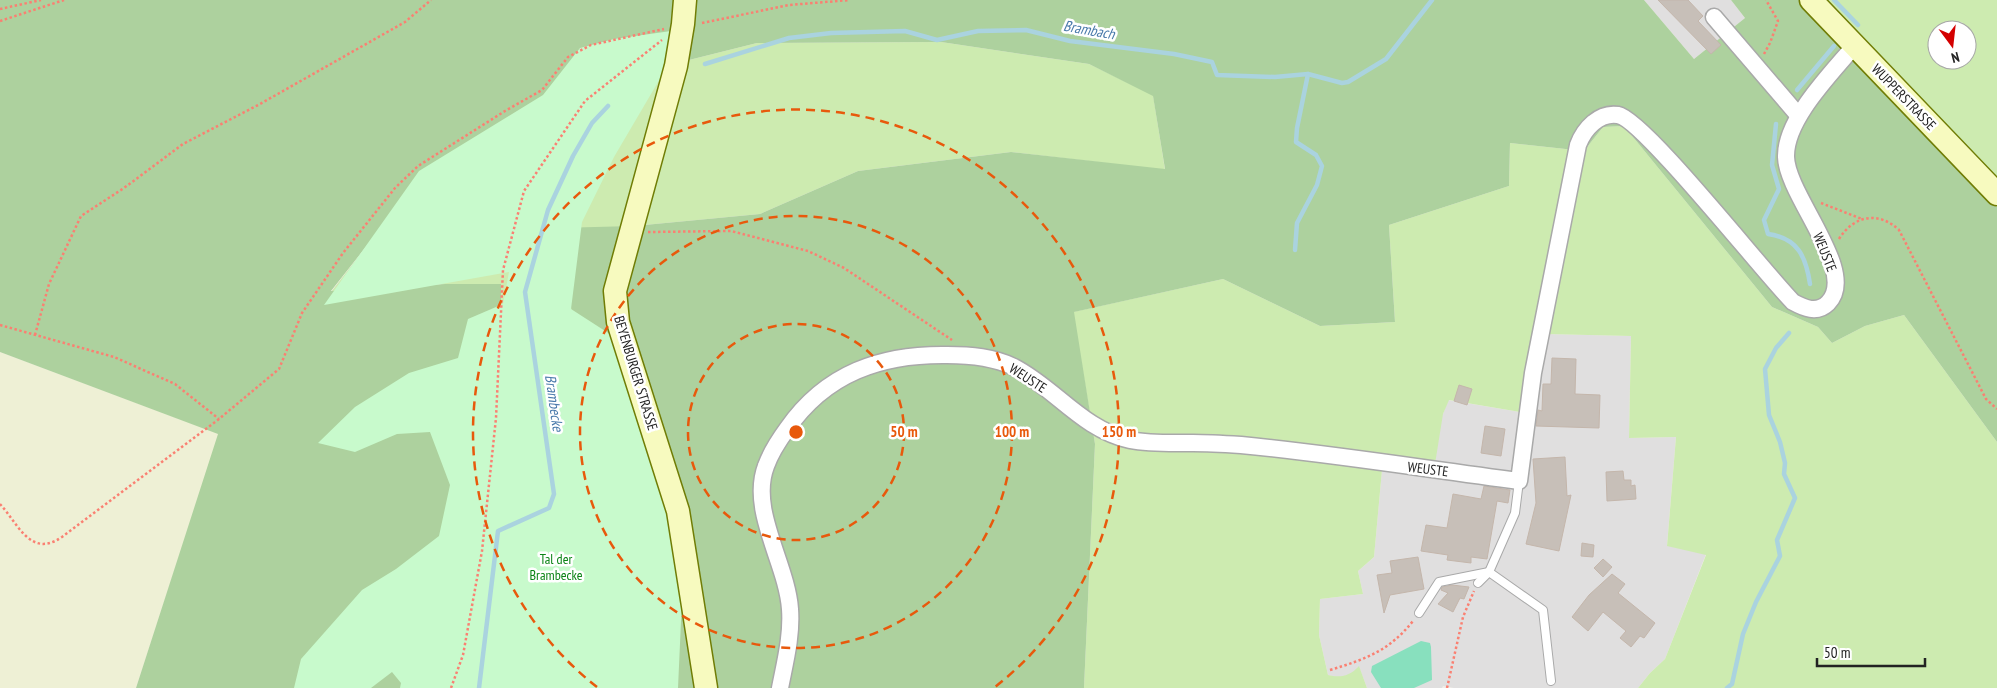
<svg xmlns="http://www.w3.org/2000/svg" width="1997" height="688" font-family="'PT Sans Narrow',sans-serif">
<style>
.residential{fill:#e0dfdf}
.farmland{fill:#eef0d5}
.grass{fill:#cdebb0;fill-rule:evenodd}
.forest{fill:#add19e}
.park{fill:#c8facc}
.pitch{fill:#88e0be}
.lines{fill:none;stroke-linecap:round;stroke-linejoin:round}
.stream{stroke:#aad3df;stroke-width:4.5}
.building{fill:#c7bfb8;stroke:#c4b6ab}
.service-casing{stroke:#a9a9a9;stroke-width:10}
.minor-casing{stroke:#a9a9a9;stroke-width:19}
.secondary-casing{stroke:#707d05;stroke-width:25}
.path{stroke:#fa8072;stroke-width:2.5;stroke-dasharray:2.5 2.5;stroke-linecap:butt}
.service{stroke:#fff;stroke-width:8}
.minor{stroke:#fff;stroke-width:16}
.secondary{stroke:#f7fabf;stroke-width:22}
.ring{fill:none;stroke:#e8590c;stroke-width:2.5;stroke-dasharray:9 6}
.labels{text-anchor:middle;stroke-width:5;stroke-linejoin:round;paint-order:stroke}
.street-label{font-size:14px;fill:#222;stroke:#fff}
.park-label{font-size:14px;fill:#0c8416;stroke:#fff}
.water-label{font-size:15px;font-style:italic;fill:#4a7aab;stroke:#fff}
.centre{fill:#e8590c;stroke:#fff;stroke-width:2.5}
.ring-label{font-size:15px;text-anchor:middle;font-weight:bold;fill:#e8590c;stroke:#fff;stroke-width:5;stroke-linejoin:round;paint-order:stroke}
</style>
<rect width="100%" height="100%" fill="#f2efe9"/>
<g class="residential">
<path d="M1644 0H1731L1745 18 1694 59Z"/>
<path d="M1545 334 1631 336 1629 438 1676 437 1667 545 1706 554 1665 659 1650 673 1638 688H1454L1443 686 1442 688H1367L1359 667 1353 673 1340 678 1328 675 1319 635 1320 599 1363 594 1358 571 1374 557 1383 459 1443 414 1448 400 1532 414Z"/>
</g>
<path class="farmland" d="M0 352 219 434 136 688H0Z"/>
<g class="grass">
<path d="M1824 0H1997V183ZM1937 30H1967V60H1937Z"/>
<path d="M941 42 1089 64 1153 95 1165 170 1011 152 858 171 760 214 634 226 593 423 472 688 501 285 445 284 331 292 376 234 425 192 677 63 757 43Z"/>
<path d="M1624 126 1772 307 1818 327 1832 343 1865 326 1904 315 1997 442V688H1638L1650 673 1665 659 1706 555 1667 546 1676 437 1629 438 1631 336 1545 334 1532 414 1449 400 1443 414 1435 464 1383 459 1374 557 1358 571 1363 594 1320 599 1319 635 1328 675C1341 678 1350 676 1359 666L1367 688H1084L1095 444 1073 312 1223 279 1320 326 1395 322 1389 225 1509 186 1510 143 1584 151 1603 127Z"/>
</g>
<path class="forest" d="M0 0H1644L1694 59 1745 18 1731 0H1799L1997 207V442L1904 315 1865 326 1832 343 1818 327 1772 307 1624 126 1603 127 1584 151 1510 143 1509 186 1389 225 1395 322 1320 326 1223 279 1074 312 1095 444 1084 688H555L593 423 556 228 634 226 760 214 858 171 1011 152 1165 169 1153 96 1089 64 941 42 757 43 677 63 570 122 376 234 331 291 445 284H501V346L472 688H136L218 434 0 352Z"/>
<path class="park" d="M671 31 661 77 614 157 582 222 571 309 616 338 673 523 682 599 678 688H400L401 683 392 672 371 688H294L301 659 362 590 396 569 439 536 450 485 430 432 397 434 355 452 318 443 355 407 409 373 458 358 468 319 503 304 509 272 324 305 419 171 543 95 580 48 614 39Z"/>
<path class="pitch" d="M1421 641 1430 643 1431 647 1432 680 1414 688H1381L1371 672 1372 666Z"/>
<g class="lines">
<g class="stream">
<path d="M1834 0 1858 25"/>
<path d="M705 64 789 38 831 33 905 31 937 40 978 31 1026 30 1070 41 1174 54 1212 62 1217 75 1275 77 1308 74 1342 83 1348 82 1386 59 1432 0"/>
<path d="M1797 90 1834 46"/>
<path d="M1776 124 1772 165 1779 189 1764 220 1768 234C1798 238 1806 257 1810 284"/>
<path d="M1295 250 1297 223 1317 185 1322 166 1316 155 1296 142 1297 128 1308 74"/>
<path d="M479 688 498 531 549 508 554 494 525 292 548 210 573 156 592 123 608 106"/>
<path d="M1727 688 1732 684 1743 634 1756 602 1780 556 1777 540 1795 498 1784 474 1785 463 1780 442 1769 415 1765 369 1776 348 1789 333"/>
</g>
</g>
<g class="building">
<path d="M1658 0H1688L1703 16 1698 21 1721 45 1711 54Z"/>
<path d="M1552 358 1576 359 1575 394 1600 395 1599 428 1536 426 1538 410 1542 411 1543 384H1551Z"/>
<path d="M1459 385 1472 389 1467 405 1454 401Z"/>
<path d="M1485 426 1505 429 1501 456 1481 453Z"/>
<path d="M1565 457 1567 496 1571 495 1559 551 1526 544 1536 503 1533 459Z"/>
<path d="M1623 471 1624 480H1631V486L1635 485 1636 499 1607 501 1606 472Z"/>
<path d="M1484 486 1510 490 1508 503 1497 501 1487 559 1471 557V563L1447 560 1448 555 1421 551 1426 525 1447 528 1453 494 1481 499Z"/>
<path d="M1582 543 1594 545 1593 557 1581 556Z"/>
<path d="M1418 557 1424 589 1390 595 1384 613 1377 575 1392 573 1390 561Z"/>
<path d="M1603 559 1612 567 1603 577 1594 568Z"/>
<path d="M1612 574 1625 584 1618 593 1655 623 1644 638 1640 636 1631 647 1620 638 1626 631 1603 612 1588 631 1572 617 1589 595Z"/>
<path d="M1452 585 1469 587 1464 599 1460 598 1453 612 1438 604 1448 593 1441 590 1442 587Z"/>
</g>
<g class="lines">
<defs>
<g id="service">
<path d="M1478 583 1489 572 1515 513 1519 481"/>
<path d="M1419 613 1439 582 1489 572 1543 610 1551 681"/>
</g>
<g id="minor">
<path d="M1714 17 1798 115"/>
<path d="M780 688C785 662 792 636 790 609 787 564 749 510 766 466 771 452 779 440 787 429 826 373 881 354 947 355 971 355 993 357 1014 367 1055 388 1083 430 1130 440 1151 444 1171 443 1193 443 1209 443 1225 444 1241 445 1334 454 1426 469 1519 481L1533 373 1578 145C1584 129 1599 112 1618 115 1643 119 1765 274 1793 302 1804 308 1817 314 1828 303 1859 272 1787 196 1786 157 1785 119 1832 73 1855 45"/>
</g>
<g id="secondary">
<path d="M685 0 683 24 676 66 615 291 618 322 678 511 706 688"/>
<path d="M1811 0 1997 194"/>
</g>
</defs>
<use href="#service" class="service-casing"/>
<use href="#minor" class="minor-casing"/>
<use href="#secondary" class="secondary-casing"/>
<g class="path">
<path d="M0 9 41 0"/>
<path d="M0 21 64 0"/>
<path d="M702 23 789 5 850 0"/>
<path d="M1764 54 1770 43 1778 21 1766 0"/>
<path d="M1821 203 1862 219"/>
<path d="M648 232 731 231 808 251 844 268 952 340"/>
<path d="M1839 239C1854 215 1879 211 1899 230L1986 399 1997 409"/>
<path d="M0 325 114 357 175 384 219 419"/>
<path d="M35 335 49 284 81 216 124 188 183 144 260 104 405 22 431 0"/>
<path d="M0 504C18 523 30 559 62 537L219 419 279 369 302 313 343 253 395 188 418 166 505 111 542 90 568 57 591 45 664 29"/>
<path d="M1330 670C1366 659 1389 651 1413 621"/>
<path d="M451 688 463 655 482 551 496 418 503 270 524 191 585 101 662 40"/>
<path d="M1447 688 1463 617 1474 591"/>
</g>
<use href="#service" class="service"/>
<use href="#minor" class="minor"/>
<use href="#secondary" class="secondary"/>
</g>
<g class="ring">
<circle cx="796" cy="432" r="108"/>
<circle cx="796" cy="432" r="216"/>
<path d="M597 687A323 323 0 1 1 995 687"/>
</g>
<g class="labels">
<g class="street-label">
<text transform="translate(1904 97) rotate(46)" y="5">WUPPERSTRASSE</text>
<text transform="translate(1825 252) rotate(68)" y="5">WEUSTE</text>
<text transform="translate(636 373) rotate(73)" y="5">BEYENBURGER STRASSE</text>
<text transform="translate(1028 378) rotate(33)" y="5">WEUSTE</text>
<text transform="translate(1428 469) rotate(7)" y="5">WEUSTE</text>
</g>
<g class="park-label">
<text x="556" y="564">Tal der<tspan x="556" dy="16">Brambecke</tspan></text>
</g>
<g class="water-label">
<text transform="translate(1089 30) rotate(10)" y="5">Brambach</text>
<text transform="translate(554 403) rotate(82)" y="5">Brambecke</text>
</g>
</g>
<circle cx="796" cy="432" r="8" class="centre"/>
<g class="ring-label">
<text x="904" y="437">50 m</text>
<text x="1012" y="437">100 m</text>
<text x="1119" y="437">150 m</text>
</g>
<g transform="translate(1952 45) rotate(165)"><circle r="24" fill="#ffffff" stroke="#a7a7a7"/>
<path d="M0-4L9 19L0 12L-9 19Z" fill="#d40000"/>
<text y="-8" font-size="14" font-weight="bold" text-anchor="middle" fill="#222222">N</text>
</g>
<path d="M1817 658v8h108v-8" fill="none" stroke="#222222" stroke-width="2.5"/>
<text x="1824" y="658" font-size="15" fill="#222222" stroke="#ffffff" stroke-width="4" paint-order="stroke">50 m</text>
</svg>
